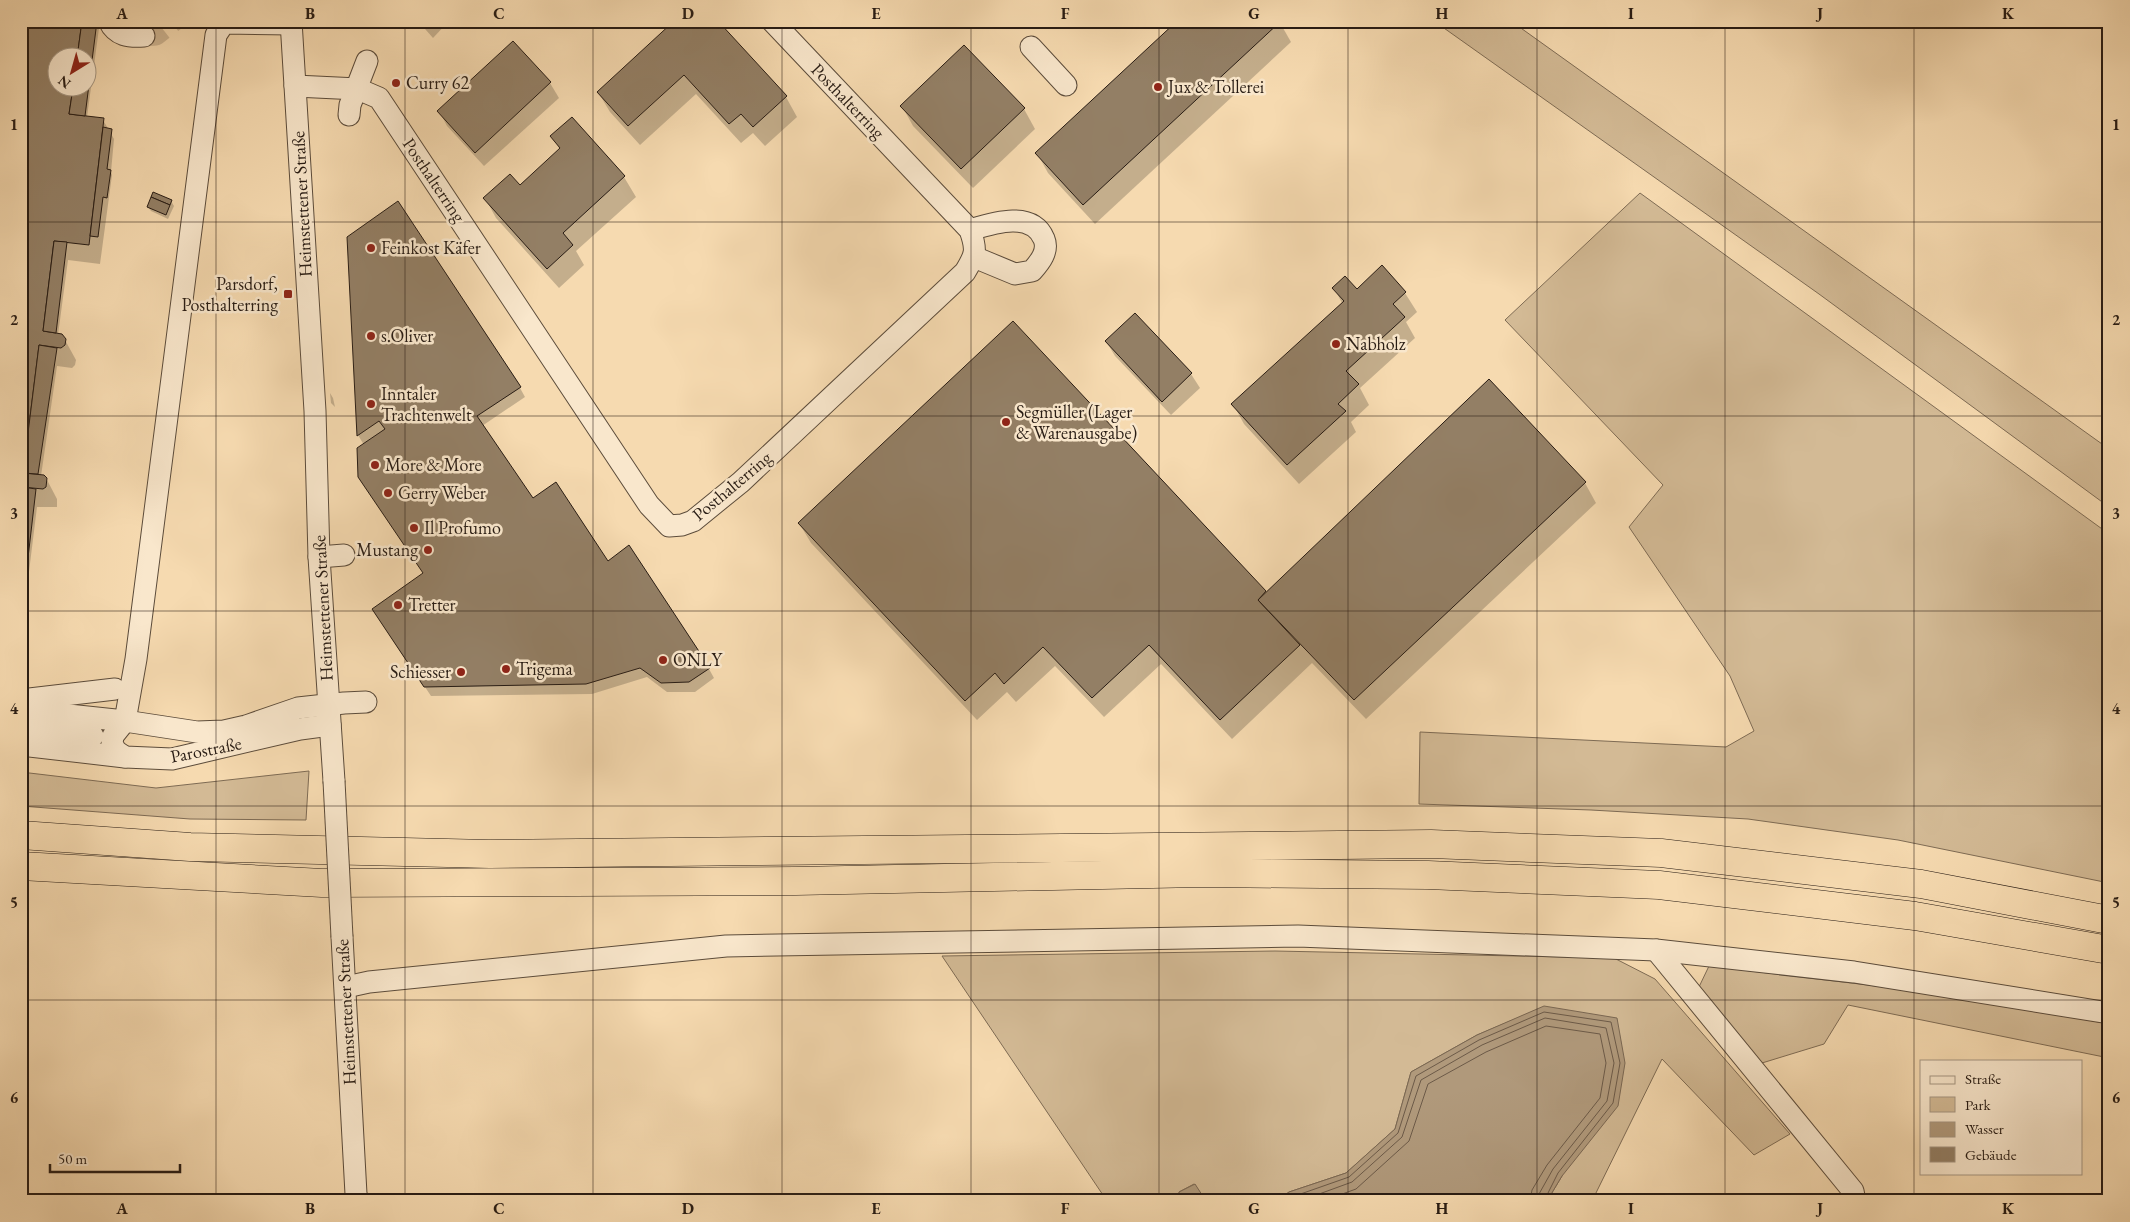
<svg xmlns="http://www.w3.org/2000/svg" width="2130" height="1222" font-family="'EB Garamond',serif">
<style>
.green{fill:#d3ba95;stroke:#7e6b54}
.water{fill:#b0997b;stroke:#7a6752}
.shadow{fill:#0003;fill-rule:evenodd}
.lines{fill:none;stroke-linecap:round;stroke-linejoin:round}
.shore{stroke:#6c5a48;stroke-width:1}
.building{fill:#937f65;stroke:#281c14}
.minor-tunnel{stroke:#cdb491;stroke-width:21;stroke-dasharray:21 11;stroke-linecap:butt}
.minor-casing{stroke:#5c4c3b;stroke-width:23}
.highway-casing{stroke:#281c14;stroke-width:29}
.minor{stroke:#f9e7cc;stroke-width:21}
.highway{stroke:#f6dab0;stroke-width:28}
.minor-bridge-casing{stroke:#5c4c3b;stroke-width:23;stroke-linecap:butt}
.minor-bridge{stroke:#f9e7cc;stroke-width:21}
.grid{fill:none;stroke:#281c14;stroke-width:1;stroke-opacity:0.55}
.poi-dot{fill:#8f2418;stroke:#f9e7cc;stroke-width:2}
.labels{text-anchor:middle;stroke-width:5;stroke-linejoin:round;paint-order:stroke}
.poi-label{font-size:18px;fill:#281c14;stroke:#f9e7cc;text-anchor:start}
.street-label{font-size:18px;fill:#281c14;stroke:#f9e7cc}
.neatline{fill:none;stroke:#281c14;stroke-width:2}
.grid-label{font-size:16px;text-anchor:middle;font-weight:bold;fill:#281c14}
</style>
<rect width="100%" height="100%" fill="#f6dab0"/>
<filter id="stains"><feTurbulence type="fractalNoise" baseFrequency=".004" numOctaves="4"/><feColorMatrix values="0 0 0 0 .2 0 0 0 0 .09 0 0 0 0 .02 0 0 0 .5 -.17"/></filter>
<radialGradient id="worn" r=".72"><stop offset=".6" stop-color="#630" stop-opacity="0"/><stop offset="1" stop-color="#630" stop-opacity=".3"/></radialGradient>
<g class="green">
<path d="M1434 21H1511L2109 449V507L1819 294Z"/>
<path d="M1640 193 2109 534V883L1898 840 1748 819 1591 810 1419 804 1420 732 1726 747 1754 731 1730 676 1629 527 1663 485 1505 320Z"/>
<path d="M309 771 306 820 190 819 21 806V772L156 788Z"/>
<path d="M1275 951 1614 958 1655 979 1790 1134 1754 1155 1662 1059 1592 1201H1547L1562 1176 1544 1007 1477 1035 1411 1072 1395 1129 1346 1173 1289 1192 1277 1201H1206L1194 1184 1179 1192 1180 1201H1107L942 956Z"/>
<path d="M1709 966 1968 997 2109 1024V1058L1848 1005 1824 1044 1762 1063 1698 989Z"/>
</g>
<g class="water">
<path d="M1544 1006 1617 1018 1625 1063 1618 1106 1562 1176 1547 1201H1277L1289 1192 1346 1173 1395 1129 1411 1072 1477 1035Z"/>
<path d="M1195 1184 1206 1201H1180L1179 1192Z"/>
</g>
<g class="shadow">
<path d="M21 21H100L87 117 103 120 114 139 111 172 112 175 100 264 68 260 58 335 65 340 76 360 75 365 72 368 57 366 41 476 46 478 57 499V507H37L26 596 22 595 21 602ZM58 58H88V88H58Z"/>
<path d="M418 21H449L433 38Z"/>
<path d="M716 21 786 97 797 117 765 146 753 133 741 143 696 94 640 145 610 112 598 92Z"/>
<path d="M1279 21 1291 42 1095 224 1048 173 1037 153Z"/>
<path d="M513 43 550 83 559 98 484 166 447 126 439 111Z"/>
<path d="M902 106 1024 109 1035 129 973 188 913 126Z"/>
<path d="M572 119 624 177 636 197 576 251 584 265 559 288 496 218 485 198 519 186 560 150 552 136Z"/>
<path d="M154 194 171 201 174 206 168 219 151 211 148 207Z"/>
<path d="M348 237 520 388 525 397 482 426 532 500 608 563 709 669 714 678 695 692H667L647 677 592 694 431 696 373 609 424 574 365 486 364 445 358 435Z"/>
<path d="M1334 288 1405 293 1417 312 1406 322 1415 338 1360 388 1369 405 1351 422 1356 432 1299 484 1244 424 1233 404 1342 303Z"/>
<path d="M1013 323 1266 593 1489 381 1585 483 1596 503 1366 719 1312 663 1232 739 1161 664 1104 717 1055 666 1016 702 1007 692 977 720 811 543 799 523Z"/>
<path d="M1106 341 1191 374 1200 388 1171 415 1115 356Z"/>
<path d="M330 393 333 398 335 407 331 403Z"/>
</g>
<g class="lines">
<g class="shore">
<path d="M1286 1201 1292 1197 1349 1177 1398 1133 1416 1076 1479 1040 1544 1012 1611 1022 1620 1063 1613 1103 1558 1173 1544 1201"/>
<path d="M1300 1201 1352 1182 1402 1137 1421 1080 1482 1045 1545 1018 1606 1028 1614 1063 1607 1101 1553 1169 1539 1194 1537 1201"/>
<path d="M1323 1201 1356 1189 1409 1141 1428 1084 1486 1052 1546 1026 1600 1034 1606 1063 1600 1098 1547 1165 1532 1190 1530 1201"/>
</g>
</g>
<g class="building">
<path d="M21 21H82L77 58H58V88H73L69 114 104 118 89 245 54 241 43 331 62 334 66 339 65 345 61 348 39 345 23 473 44 475 47 478 46 487 43 489 22 487 21 489Z"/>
<path d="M82 21H97L85 116 69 114 73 88H88V58H77Z"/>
<path d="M674 21H718L787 96 753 127 741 114 729 124 684 75 628 126 597 92Z"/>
<path d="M1177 21H1281L1083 205 1035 153Z"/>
<path d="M513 41 551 82 475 153 437 111Z"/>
<path d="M964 45 1025 108 961 169 900 106Z"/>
<path d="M572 117 625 176 563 233 573 245 547 269 483 198 510 174 520 185 560 148 550 136Z"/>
<path d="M103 127 112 129 107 169 111 170 107 198 103 197 98 237 90 236Z"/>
<path d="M153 192 172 200 170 205 151 197Z"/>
<path d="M151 197 170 205 166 215 147 207Z"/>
<path d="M398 201 521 387 477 416 533 498 556 482 608 561 629 545 710 668 689 682 661 683 640 668 586 684 424 687 372 609 423 573 358 477 357 448 385 429 379 421 357 436 347 237Z"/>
<path d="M54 241 67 242 56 333 43 331Z"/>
<path d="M1382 265 1406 292 1393 304 1405 317 1346 371 1359 384 1338 404 1346 411 1287 465 1231 404 1344 301 1332 288 1345 276 1357 289Z"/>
<path d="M1135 313 1192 373 1162 402 1105 341Z"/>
<path d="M1013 321 1266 591 1258 600 1300 645 1220 720 1149 645 1092 698 1043 647 1004 684 995 673 965 701 798 523Z"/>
<path d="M39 345 57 348 38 474 23 473Z"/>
<path d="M1489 379 1586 482 1354 700 1258 600Z"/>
<path d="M22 487 36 489 24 592 21 591Z"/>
</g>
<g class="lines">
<path class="minor-tunnel" d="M144 36 156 35 174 21"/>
<defs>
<g id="minor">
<path d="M109 21C116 36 129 37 144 36"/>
<path d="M291 21 315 411 319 557 334 781"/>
<path d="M1031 47 1066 85"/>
<path d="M295 86 358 89 379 98 649 505 669 526 682 525 693 521 741 482 965 272C976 254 977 250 970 230L772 21"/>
<path d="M349 115 350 105 367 61"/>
<path d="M970 230C993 223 1032 210 1044 239 1049 251 1040 262 1032 271L1015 274 974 257"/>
<path d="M319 557 344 555"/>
<path d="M21 700 115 689"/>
<path d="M21 710 125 721 197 732 224 731 246 726 298 708 344 703 366 702"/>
<path d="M21 729 93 736"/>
<path d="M21 745 125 757 172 759 300 729 330 725"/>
<path d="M125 757 116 751 112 744 113 736 125 721 136 659 216 35 224 23 291 24"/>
<path d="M342 937 356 1194 358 1201"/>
<path d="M1656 950 1853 1191 1855 1201"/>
<path d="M346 987 369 982 726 946 1298 936 1656 950 1854 972 2109 1013"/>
</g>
<g id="highway">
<path d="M21 835 190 847 490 854 1431 844 1661 853 1921 884 2109 920"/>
<path d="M21 866 322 883 796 881 1201 873 1428 875 1659 885 1915 916 2109 950"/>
</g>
</defs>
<use href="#minor" class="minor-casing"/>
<use href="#highway" class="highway-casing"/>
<use href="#minor" class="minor"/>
<use href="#highway" class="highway"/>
<defs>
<path id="minor-bridge" d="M334 781 342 937"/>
</defs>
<use href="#minor-bridge" class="minor-bridge-casing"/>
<use href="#minor-bridge" class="minor-bridge"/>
</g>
<path class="grid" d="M216 21V1201M405 21V1201M593 21V1201M782 21V1201M971 21V1201M1159 21V1201M1348 21V1201M1537 21V1201M1725 21V1201M1914 21V1201M21 222H2109M21 416H2109M21 611H2109M21 806H2109M21 1000H2109"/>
<g class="poi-dot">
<circle cx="396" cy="83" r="5"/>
<circle cx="1158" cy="87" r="5"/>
<circle cx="371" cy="248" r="5"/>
<rect x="283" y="289" width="10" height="10" rx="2.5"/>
<circle cx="371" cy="336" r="5"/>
<circle cx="1336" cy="344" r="5"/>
<circle cx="371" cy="404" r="5"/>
<circle cx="1006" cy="422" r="5"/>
<circle cx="375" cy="465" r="5"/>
<circle cx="388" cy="493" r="5"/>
<circle cx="414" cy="528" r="5"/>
<circle cx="428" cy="550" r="5"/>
<circle cx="398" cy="605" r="5"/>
<circle cx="663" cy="660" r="5"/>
<circle cx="506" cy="669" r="5"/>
<circle cx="461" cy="672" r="5"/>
</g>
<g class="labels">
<g class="poi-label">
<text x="406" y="89">Curry 62</text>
<text x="1168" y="93">Jux &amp; Tollerei</text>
<text x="381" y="254">Feinkost Käfer</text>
<text x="278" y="290" text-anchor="end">Parsdorf,<tspan x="278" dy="21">Posthalterring</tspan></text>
<text x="381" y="342">s.Oliver</text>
<text x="1346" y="350">Nabholz</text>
<text x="381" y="400">Inntaler<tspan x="381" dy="21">Trachtenwelt</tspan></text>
<text x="1016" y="418">Segmüller (Lager<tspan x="1016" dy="21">&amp; Warenausgabe)</tspan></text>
<text x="385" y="471">More &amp; More</text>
<text x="398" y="499">Gerry Weber</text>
<text x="424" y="534">Il Profumo</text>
<text x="418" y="556" text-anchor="end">Mustang</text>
<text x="408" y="611">Tretter</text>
<text x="673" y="666">ONLY</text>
<text x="516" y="675">Trigema</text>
<text x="451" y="678" text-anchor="end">Schiesser</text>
</g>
<g class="street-label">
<text transform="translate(848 101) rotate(46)" y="6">Posthalterring</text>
<text transform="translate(434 180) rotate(56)" y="6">Posthalterring</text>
<text transform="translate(302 204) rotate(-93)" y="6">Heimstettener Straße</text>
<text transform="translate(732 486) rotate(-40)" y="6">Posthalterring</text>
<text transform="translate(323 608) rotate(-93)" y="6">Heimstettener Straße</text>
<text transform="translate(206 750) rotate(-11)" y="6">Parostraße</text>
<text transform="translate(346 1012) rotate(-93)" y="6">Heimstettener Straße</text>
</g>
</g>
<rect width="2130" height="1222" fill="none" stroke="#f6dab0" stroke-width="55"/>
<rect x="1920" y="1060" width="162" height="115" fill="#f9e7cc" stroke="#a59682"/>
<rect x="1930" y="1076" width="25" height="8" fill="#f9e7cc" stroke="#a59682"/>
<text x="1965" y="1084" font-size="15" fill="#281c14">Straße</text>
<rect x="1930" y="1097" width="25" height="15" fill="#d3ba95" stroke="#a59682"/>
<text x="1965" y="1110" font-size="15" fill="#281c14">Park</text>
<rect x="1930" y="1122" width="25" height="15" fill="#b0997b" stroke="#a59682"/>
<text x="1965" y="1134" font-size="15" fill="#281c14">Wasser</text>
<rect x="1930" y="1147" width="25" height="15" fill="#937f65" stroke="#a59682"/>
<text x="1965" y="1160" font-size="15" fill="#281c14">Gebäude</text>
<g transform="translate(72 72) rotate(217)"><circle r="24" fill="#f9e7cc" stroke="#a59682"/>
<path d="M0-4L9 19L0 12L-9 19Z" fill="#8f2418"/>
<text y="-8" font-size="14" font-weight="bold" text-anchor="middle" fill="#281c14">N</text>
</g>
<path d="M50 1164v8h130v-8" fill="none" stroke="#281c14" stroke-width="2.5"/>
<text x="58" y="1164" font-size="15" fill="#281c14" stroke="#f9e7cc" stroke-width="4" paint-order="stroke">50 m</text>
<rect x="28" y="28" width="2074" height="1166" class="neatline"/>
<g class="grid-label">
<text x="122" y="19">A</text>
<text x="310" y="19">B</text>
<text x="499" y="19">C</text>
<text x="688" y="19">D</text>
<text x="876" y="19">E</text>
<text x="1065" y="19">F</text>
<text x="1254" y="19">G</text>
<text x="1442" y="19">H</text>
<text x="1631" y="19">I</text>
<text x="1820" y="19">J</text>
<text x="2008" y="19">K</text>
<text x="14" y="130">1</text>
<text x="2116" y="130">1</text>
<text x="14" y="325">2</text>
<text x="2116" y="325">2</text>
<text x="14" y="519">3</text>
<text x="2116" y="519">3</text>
<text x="14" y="714">4</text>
<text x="2116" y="714">4</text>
<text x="14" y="908">5</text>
<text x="2116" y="908">5</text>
<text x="14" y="1103">6</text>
<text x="2116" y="1103">6</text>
<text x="122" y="1214">A</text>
<text x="310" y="1214">B</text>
<text x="499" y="1214">C</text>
<text x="688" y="1214">D</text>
<text x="876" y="1214">E</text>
<text x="1065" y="1214">F</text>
<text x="1254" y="1214">G</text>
<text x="1442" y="1214">H</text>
<text x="1631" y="1214">I</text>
<text x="1820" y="1214">J</text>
<text x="2008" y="1214">K</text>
</g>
<rect width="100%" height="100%" filter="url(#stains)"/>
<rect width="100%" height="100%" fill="url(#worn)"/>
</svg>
